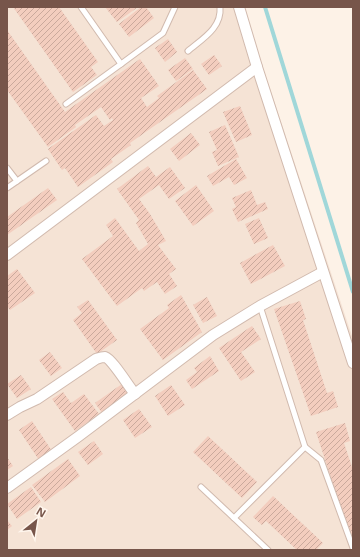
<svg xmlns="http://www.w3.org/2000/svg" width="360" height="557" font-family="'Noto Sans',sans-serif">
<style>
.residential{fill:#f5e3d5}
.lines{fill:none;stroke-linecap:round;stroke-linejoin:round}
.stream{stroke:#a0d7d9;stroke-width:4}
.building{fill:url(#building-hatch)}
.service-casing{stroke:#d1baae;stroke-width:7}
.minor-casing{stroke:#d1baae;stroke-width:12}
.service{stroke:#fff;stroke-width:5}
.minor{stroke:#fff;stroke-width:10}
</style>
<defs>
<pattern id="building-hatch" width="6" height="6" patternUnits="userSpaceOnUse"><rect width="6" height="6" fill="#f3cdbe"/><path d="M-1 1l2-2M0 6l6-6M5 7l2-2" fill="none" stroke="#caa99c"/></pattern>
</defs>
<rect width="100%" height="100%" fill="#fdf2e7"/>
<path class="residential" d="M7 7H243L353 339V550H7Z"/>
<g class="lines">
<path class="stream" d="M265 7 353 292"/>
</g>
<g class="building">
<path d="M13 7H59L98 62 91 67 97 75 73 92Z"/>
<path d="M105 7H138L117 22Z"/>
<path d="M141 7H146L154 18 129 37 119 24Z"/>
<path d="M7 30 65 112 140 59 159 86 141 98 147 107 159 98 157 96 193 70 207 89 130 143 131 145 111 159 113 162 78 187 65 168 62 170 48 149 96 115 104 126 113 120 112 118 110 120 101 107 75 125 76 127 48 147 7 90Z"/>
<path d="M168 39 177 52 165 62 155 48Z"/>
<path d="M214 55 222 66 209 75 201 64Z"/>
<path d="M185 58 193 69 176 81 168 70Z"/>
<path d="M240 106 252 135 236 142 223 112Z"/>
<path d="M225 125 239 157 218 166 212 152 217 150 209 132Z"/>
<path d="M191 133 200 145 179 161 170 149Z"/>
<path d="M236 159 247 178 234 185 229 177 213 186 207 176Z"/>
<path d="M148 166 156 177 170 167 185 188 169 199 159 185 139 199 150 214 166 241 158 245 176 269 169 274 177 286 165 294 157 282 144 291 142 288 117 306 82 259 113 236 106 225 115 218 139 251 148 244 136 223 139 220 117 189Z"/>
<path d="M196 185 214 211 193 226 175 201Z"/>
<path d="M48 188 57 200 7 235V217Z"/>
<path d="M251 190 257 205 265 202 268 209 238 222 232 209 236 207 232 198Z"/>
<path d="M259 218 268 238 254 244 245 224Z"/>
<path d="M273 245 285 266 251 284 240 263Z"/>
<path d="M17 269 35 293 10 310 7 306V276Z"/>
<path d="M181 295 202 332 163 360 140 329 169 308 167 305Z"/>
<path d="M207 297 217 316 203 323 193 305Z"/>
<path d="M88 300 117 340 97 354 73 320 82 313 77 307Z"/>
<path d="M300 301 306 319 303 320 327 393 333 391 338 407 311 416 274 309Z"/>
<path d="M252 326 261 339 241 352 255 372 241 381 219 348Z"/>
<path d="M50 352 62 368 51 376 39 360Z"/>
<path d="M210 356 219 371 192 389 186 380 197 372 194 368Z"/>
<path d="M21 375 31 389 17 398 7 384Z"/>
<path d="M122 384 129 394 102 413 95 403Z"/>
<path d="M171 385 185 405 168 416 155 396Z"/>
<path d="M63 392 71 403 84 394 99 414 75 431 52 399Z"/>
<path d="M139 409 152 427 135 438 123 420Z"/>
<path d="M32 421 52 451 39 460 19 430Z"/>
<path d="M345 423 350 441 344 443 353 470V535L350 536 316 432Z"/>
<path d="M208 436 257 482 242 498 193 452Z"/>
<path d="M94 441 103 454 88 465 78 452Z"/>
<path d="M7 457 13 466 7 470Z"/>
<path d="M68 459 80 476 45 502 32 485Z"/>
<path d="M31 487 41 502 17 519 7 504Z"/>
<path d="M273 496 323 543 316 550H297L266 521 262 525 253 517Z"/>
<path d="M7 520 12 526 7 530Z"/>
</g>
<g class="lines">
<defs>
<g id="service">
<path d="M81 7 121 64 163 33 175 7"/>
<path d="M188 51C202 39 222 28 220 7"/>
<path d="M66 104 121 64"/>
<path d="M7 168 17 181"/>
<path d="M7 188 46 161"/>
<path d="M260 306 305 447 234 518 268 550"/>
<path d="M305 447 321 460 353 548"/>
<path d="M201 487 234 518"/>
</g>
<g id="minor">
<path d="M239 7 257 67 353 363"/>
<path d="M7 255 257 67"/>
<path d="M7 415 20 407 37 399 96 359C99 358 101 357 105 357 112 359 129 387 135 394"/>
<path d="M7 488 79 436 213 335 260 306 323 272"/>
</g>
</defs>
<use href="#service" class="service-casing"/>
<use href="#minor" class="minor-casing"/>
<use href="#service" class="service"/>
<use href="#minor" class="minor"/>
</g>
<rect width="360" height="557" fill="none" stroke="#77554a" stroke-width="16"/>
<g transform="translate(36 521) rotate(30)" stroke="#fff6ed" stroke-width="3" paint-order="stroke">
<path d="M0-3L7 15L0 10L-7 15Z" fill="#77554a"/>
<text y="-6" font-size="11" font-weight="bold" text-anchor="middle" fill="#77554a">N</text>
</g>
</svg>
